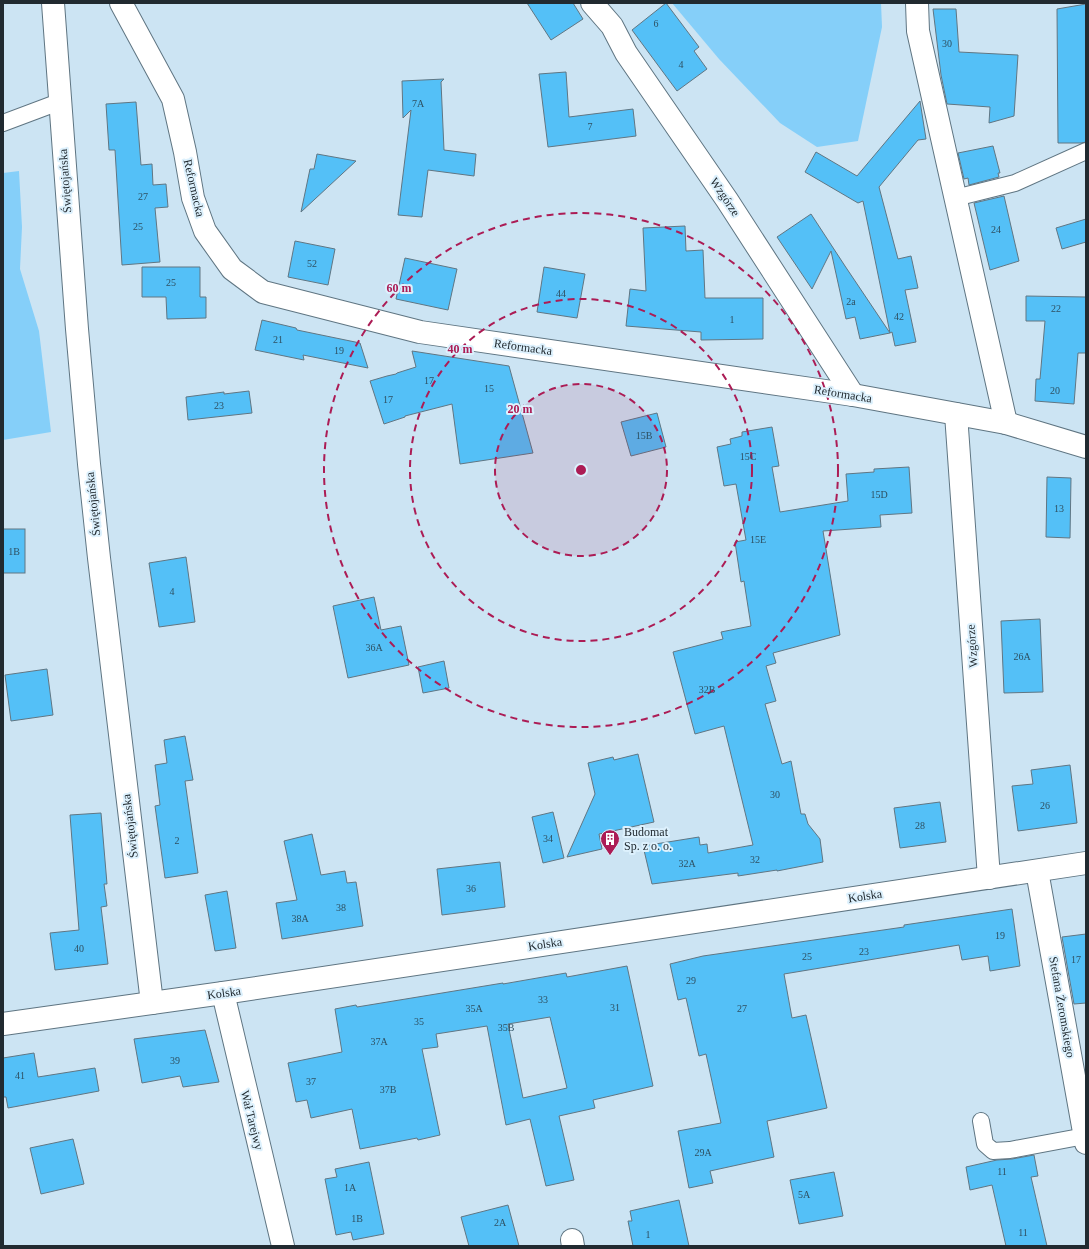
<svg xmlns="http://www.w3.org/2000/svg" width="1089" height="1249" font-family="Georgia,serif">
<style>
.green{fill:#85cff9}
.building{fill:#54c0f7;stroke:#607683;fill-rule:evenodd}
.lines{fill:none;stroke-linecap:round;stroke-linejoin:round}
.lane-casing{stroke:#5f7582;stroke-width:18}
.street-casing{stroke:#5f7582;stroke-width:24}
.secondary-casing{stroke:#5f7582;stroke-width:24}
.lane{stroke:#fff;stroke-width:16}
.street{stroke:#fff;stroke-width:22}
.secondary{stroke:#fff;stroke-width:22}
.ring{fill:none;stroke:#ac1c55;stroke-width:2;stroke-dasharray:7 5}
.labels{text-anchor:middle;stroke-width:4;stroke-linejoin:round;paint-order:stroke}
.number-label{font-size:10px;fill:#2e5062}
.street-label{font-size:12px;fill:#212a30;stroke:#ddf1fd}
.poi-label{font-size:12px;fill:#212a30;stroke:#ddf1fd;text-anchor:start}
.centre{fill:#ac1c55;stroke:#ddf1fd;stroke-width:2}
.ring-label{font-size:12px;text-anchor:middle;font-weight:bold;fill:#ac1c55;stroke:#ddf1fd;stroke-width:4;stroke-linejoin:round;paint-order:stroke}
</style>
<rect width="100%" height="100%" fill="#cce4f3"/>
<g class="green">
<path d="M672 3H881L882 27 858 141 817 147 780 123 719 59Z"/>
<path d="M19 171 22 227 20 269 39 331 51 432 3 440V173Z"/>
</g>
<g class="building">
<path d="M527 3H573L583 19 551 40Z"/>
<path d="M666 3 699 47 694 51 707 69 677 91 632 30Z"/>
<path d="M1086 4V142L1081 143H1058L1057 9Z"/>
<path d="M933 9H956L959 52 1018 55 1014 116 989 123 990 107 947 104 941 75Z"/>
<path d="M566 72 569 117 633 109 636 136 548 147 539 74Z"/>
<path d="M444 79 441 82 444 150 476 154 474 176 428 170 422 217 398 215 411 110 403 118 402 81Z"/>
<path d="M920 101 926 139 918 140 879 187 898 259 911 256 918 288 905 290 916 342 895 346 892 332 890 333 863 201 858 203 805 172 816 152 857 176Z"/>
<path d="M136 102 141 165 152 164 153 185 166 184 168 207 155 208 160 262 122 265 115 150H109L106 104Z"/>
<path d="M993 146 1000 173H998L999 177 969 185 968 178 964 179 958 153Z"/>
<path d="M317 154 356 161 301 212 310 169H314Z"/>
<path d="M1004 196 1019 261 990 270 974 203Z"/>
<path d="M811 214 845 266 890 333 860 339 855 317 846 319 831 251 812 289 777 237Z"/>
<path d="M1086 219V242L1062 249 1056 228Z"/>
<path d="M685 226 686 251 703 250 705 298H763V339L701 340V332L626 326 630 289 646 291 643 228Z"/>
<path d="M295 241 335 249 328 285 288 277Z"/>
<path d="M405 258 457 269 448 310 396 299Z"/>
<path d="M142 267H200V297H206V318L167 319 166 297H142Z"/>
<path d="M544 267 585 274 577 318 537 312Z"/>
<path d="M1026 296 1086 297V353H1078L1074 404 1035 401 1036 379H1040L1045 321H1026Z"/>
<path d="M262 320 296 328 297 330 360 343 368 368 303 355 304 360 255 350Z"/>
<path d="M412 351 509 366 533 453 460 464 452 404 405 416V417L384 424 370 381 387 376 396 374 397 373 416 367Z"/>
<path d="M249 391 252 413 188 420 186 397 224 392V394Z"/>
<path d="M657 413 666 447 631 456 621 422Z"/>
<path d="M772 427 779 466 772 467 780 512 848 501 846 474 874 472V469L909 467 912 513 880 515 881 527 823 531 840 635 773 653 776 663 766 666 776 701 765 704 782 764 791 761 801 814H805L808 824 820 839 823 862 777 871V870L738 876V873L652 884 643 846 699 837 700 845 707 844 708 853 753 845 724 726 695 734 673 652 723 639 721 632 751 626 744 581 741 582 735 542 746 540 736 484 724 486 717 447 731 444 730 439 742 436V432Z"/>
<path d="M1047 477 1071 478 1070 538 1046 537Z"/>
<rect x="3" y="529" width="22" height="44"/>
<path d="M186 557 195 622 159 627 149 563Z"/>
<path d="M374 597 381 630 401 626 409 665 348 678 333 606Z"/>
<path d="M1040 619 1043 692 1004 693 1001 621Z"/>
<path d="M444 661 449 688 423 693 418 667Z"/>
<path d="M47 669 53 715 11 721 5 675Z"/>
<path d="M185 736 193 780 185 781 198 873 165 878 155 806 160 805 155 765 167 763 164 740Z"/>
<path d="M638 754 654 822 599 834 602 849 567 857 595 794 588 763 613 757 614 760Z"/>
<path d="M1070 765 1077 823 1018 831 1012 786 1033 784 1031 770Z"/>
<path d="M940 802 946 842 900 848 894 808Z"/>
<path d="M553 812 564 858 543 863 532 817Z"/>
<path d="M101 813 107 884H104L107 906 101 907 108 964 55 970 50 933 79 930 70 815Z"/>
<path d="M312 834 321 875 345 871 347 883 356 882 363 926 282 939 276 903 297 900 284 841Z"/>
<path d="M500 862 505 907 442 915 437 869Z"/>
<path d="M227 891 236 948 215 951 205 895Z"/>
<path d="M1012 909 1020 966 990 971 988 956 962 960 959 945 784 974 792 1018 806 1015 827 1108 767 1121 774 1157 710 1171 713 1183 689 1188 678 1131 721 1123 706 1054 699 1056 686 998 678 1000 670 964 703 956 904 927V925Z"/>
<path d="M1086 934V1003L1074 1004 1062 937Z"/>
<path d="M627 966 653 1086 593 1100 595 1108 559 1116 574 1180 546 1186 530 1119 506 1125 487 1026 436 1034 438 1047 422 1049 440 1135 418 1140 417 1138 360 1149 352 1109 311 1118 307 1100 296 1102 288 1063 342 1052 335 1009 356 1005 357 1007 503 983V984L566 973 567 977ZM550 1017 567 1088 523 1098 508 1024Z"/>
<path d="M205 1030 219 1082 183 1087 180 1076 142 1083 134 1039Z"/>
<path d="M34 1053 38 1077 95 1068 99 1091 8 1108 6 1097H3V1058Z"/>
<path d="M73 1139 84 1184 41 1194 30 1148Z"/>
<path d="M1034 1155 1038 1176 1031 1177 1047 1246H1006L992 1185 970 1190 966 1167 997 1160 1012 1159Z"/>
<path d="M369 1162 384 1234 353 1240 351 1232 336 1235 325 1179 337 1177 335 1169Z"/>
<path d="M834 1172 843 1216 799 1224 790 1180Z"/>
<path d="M679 1200 689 1246H633L628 1221H632L630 1211Z"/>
<path d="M508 1205 519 1246H469L461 1217Z"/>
</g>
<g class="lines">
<defs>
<g id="lane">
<path d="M3 123 59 102"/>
<path d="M955 198 1015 183 1086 151"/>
<path d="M981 1121 985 1144 993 1151 1010 1150 1085 1136"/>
</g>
<g id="street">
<path d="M121 3 173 99 185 152 193 198 205 231 232 269 263 292 420 332 853 395 1006 423 1086 447"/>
<path d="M592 3 612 26 626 53 727 200 853 395"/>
<path d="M917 3 918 31 1006 423"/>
<path d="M956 414 989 878"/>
<path d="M1037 871 1086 1143"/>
<path d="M572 1240 573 1246"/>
</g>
<g id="secondary">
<path d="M53 3 77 329 89 464 99 558 152 1003"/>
<path d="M223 993 283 1246"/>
<path d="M3 1024 223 993 1086 863"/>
</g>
</defs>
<use href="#lane" class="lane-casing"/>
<use href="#street" class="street-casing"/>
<use href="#secondary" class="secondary-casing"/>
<use href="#lane" class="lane"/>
<use href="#street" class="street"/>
<use href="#secondary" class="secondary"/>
</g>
<circle cx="581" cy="470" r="86" fill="#ac1c55" fill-opacity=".12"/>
<g class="ring">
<circle cx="581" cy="470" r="86"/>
<circle cx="581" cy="470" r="171"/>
<circle cx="581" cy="470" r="257"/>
</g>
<defs>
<symbol id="building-pin" viewBox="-11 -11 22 30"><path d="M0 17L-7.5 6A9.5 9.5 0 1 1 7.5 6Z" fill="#ac1c55" stroke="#ddf1fd"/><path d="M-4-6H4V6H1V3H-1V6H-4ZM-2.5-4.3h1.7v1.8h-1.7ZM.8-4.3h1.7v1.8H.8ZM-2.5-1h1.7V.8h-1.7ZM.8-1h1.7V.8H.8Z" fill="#fff"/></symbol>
</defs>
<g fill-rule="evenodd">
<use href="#building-pin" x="599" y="828" width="22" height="30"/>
</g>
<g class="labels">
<g class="number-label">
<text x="656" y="27">6</text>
<text x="947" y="47">30</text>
<text x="681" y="68">4</text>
<text x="418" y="107">7A</text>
<text x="590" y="130">7</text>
<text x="143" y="200">27</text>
<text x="138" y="230">25</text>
<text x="996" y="233">24</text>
<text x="312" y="267">52</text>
<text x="171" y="286">25</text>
<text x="561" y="297">44</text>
<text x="851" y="305">2a</text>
<text x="1056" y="312">22</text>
<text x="899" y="320">42</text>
<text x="732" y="323">1</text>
<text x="278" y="343">21</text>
<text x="339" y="354">19</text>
<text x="429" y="384">17</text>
<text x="489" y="392">15</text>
<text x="1055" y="394">20</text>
<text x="388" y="403">17</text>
<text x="219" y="409">23</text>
<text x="644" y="439">15B</text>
<text x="748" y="460">15C</text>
<text x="879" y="498">15D</text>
<text x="1059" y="512">13</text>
<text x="758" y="543">15E</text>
<text x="14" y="555">1B</text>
<text x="172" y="595">4</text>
<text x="374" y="651">36A</text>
<text x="1022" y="660">26A</text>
<text x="707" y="693">32B</text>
<text x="775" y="798">30</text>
<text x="1045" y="809">26</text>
<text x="920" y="829">28</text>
<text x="548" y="842">34</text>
<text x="177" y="844">2</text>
<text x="755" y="863">32</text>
<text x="687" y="867">32A</text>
<text x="471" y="892">36</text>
<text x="341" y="911">38</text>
<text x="300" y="922">38A</text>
<text x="1000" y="939">19</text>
<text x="79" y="952">40</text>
<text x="864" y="955">23</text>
<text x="807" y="960">25</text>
<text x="1076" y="963">17</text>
<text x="691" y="984">29</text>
<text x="543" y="1003">33</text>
<text x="615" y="1011">31</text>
<text x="474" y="1012">35A</text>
<text x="742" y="1012">27</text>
<text x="419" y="1025">35</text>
<text x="506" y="1031">35B</text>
<text x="379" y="1045">37A</text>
<text x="175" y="1064">39</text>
<text x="20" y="1079">41</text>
<text x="311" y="1085">37</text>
<text x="388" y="1093">37B</text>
<text x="703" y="1156">29A</text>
<text x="1002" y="1175">11</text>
<text x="350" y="1191">1A</text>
<text x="804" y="1198">5A</text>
<text x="357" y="1222">1B</text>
<text x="500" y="1226">2A</text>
<text x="1023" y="1236">11</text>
<text x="648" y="1238">1</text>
</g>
<g class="street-label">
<text transform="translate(65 181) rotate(-94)" y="4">Świętojańska</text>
<text transform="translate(194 188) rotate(77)" y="4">Reformacka</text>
<text transform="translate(725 197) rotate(56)" y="4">Wzgórze</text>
<text transform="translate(523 347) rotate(8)" y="4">Reformacka</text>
<text transform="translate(843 394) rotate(9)" y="4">Reformacka</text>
<text transform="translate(93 504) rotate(-96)" y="4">Świętojańska</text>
<text transform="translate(972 646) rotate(-94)" y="4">Wzgórze</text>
<text transform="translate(130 826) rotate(-97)" y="4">Świętojańska</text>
<text transform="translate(865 896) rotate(-9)" y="4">Kolska</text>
<text transform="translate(545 944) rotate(-9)" y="4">Kolska</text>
<text transform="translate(224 993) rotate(-8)" y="4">Kolska</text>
<text transform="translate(1062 1007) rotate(80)" y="4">Stefana Żeromskiego</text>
<text transform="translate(252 1120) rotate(76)" y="4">Wał Tarejwy</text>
</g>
<g class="poi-label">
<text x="624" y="836">Budomat<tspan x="624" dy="14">Sp. z o. o.</tspan></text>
</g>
</g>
<circle cx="581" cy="470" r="6" class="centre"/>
<g class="ring-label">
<text x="399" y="292">60 m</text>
<text x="460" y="353">40 m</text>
<text x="520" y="413">20 m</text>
</g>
<rect width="1089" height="1249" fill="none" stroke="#212a30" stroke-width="8"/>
</svg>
